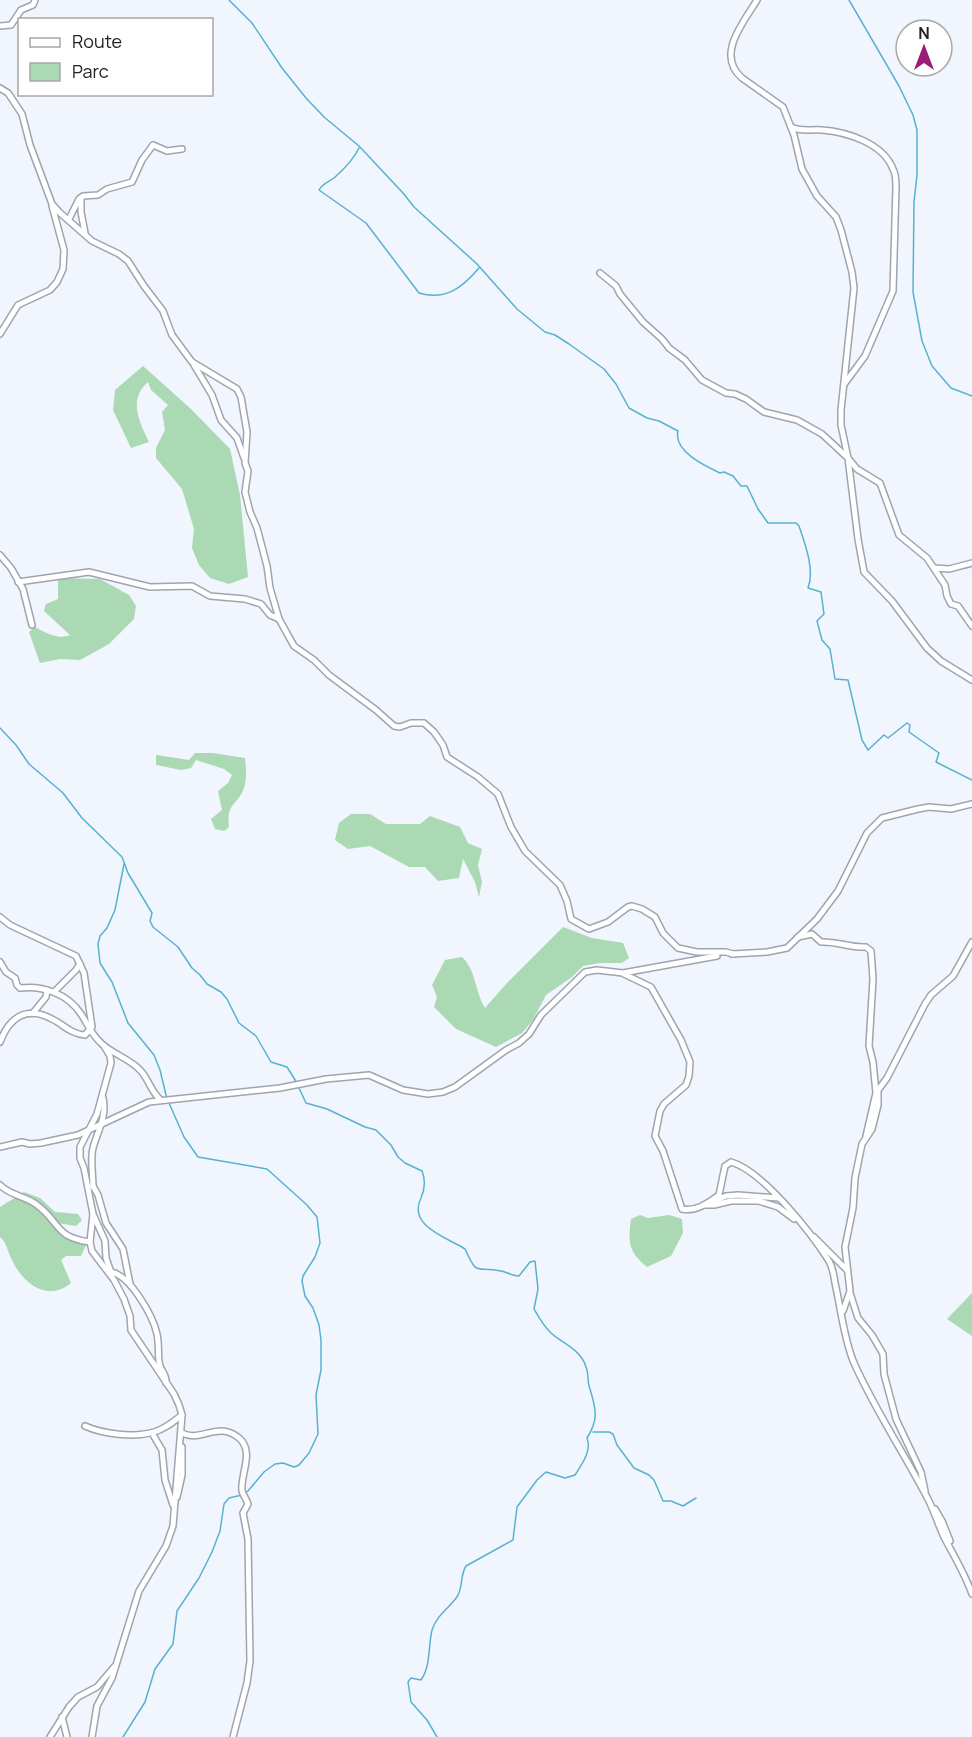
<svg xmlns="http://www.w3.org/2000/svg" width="972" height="1737" font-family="Manrope,sans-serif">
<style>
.green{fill:#aad9b4}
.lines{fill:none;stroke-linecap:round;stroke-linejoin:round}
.stream{stroke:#57b2d0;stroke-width:1.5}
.minor-casing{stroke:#a0a4ae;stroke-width:8}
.minor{stroke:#fff;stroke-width:5}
</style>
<rect width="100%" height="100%" fill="#f1f5fd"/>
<g class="green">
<path d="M143 366 191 409 230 449 240 495 248 577 229 584 210 578 199 565 192 548 194 529 182 489 156 458V448L165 430 162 412 168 405 151 390 148 382C128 400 139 421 149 442L131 448 113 410 115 390Z"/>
<path d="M58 578 100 579 129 595 136 606 134 619 109 644 80 660 60 659 40 663 29 632 35 627C46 633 58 640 70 635L44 611 46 604 58 599Z"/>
<path d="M195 753H213L245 758C246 768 247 778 244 788 237 806 226 803 229 827L224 831 215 829 211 819 222 810 218 791 228 783 232 775 224 769 196 760 191 768 181 770 156 765V755L189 760Z"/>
<path d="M351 814H370L386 824H420L430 816 460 827 468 843 482 849 478 865 482 882 479 897 475 882 463 859 459 878 438 881 425 867H409L370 846 348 849 335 840 339 823Z"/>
<path d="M563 927 592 938 623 943 629 958 622 963H600L583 966 572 977 546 995 533 1020 522 1033 496 1047 456 1029 434 1007 437 997 432 985 445 960 462 957C476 970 475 992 485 1008L506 984Z"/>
<path d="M24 1192 40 1198 55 1212 78 1214 82 1220 76 1226 57 1223C64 1234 76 1237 88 1241L81 1256H66L61 1260 71 1283C47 1303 22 1283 11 1258 7 1250 7 1243 0 1237V1207Z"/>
<path d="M640 1215 648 1218 669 1215 682 1219 683 1233 671 1256 647 1267C628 1251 628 1243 631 1219Z"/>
<path d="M972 1293V1336L947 1319Z"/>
</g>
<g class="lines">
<g class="stream">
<path d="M229 0 252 23 282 68 306 98 324 117 359 146 403 193 414 207 477 264 517 309 545 332 555 335 569 344 604 369 616 384 629 408 647 418 659 421 678 431C673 451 705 466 720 473L724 472 733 476 741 486H747L758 509 768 523H796L799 526C805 544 815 570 808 588L821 592 824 614 817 621 822 640 830 649 835 679 848 680 862 740 868 750 884 735 888 738 907 723 910 725 909 732 939 753 936 762 972 780"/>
<path d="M849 0 899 86 913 115 917 130V175L914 202 913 292 922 341 932 366 951 388 972 396"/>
<path d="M359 148C354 159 343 170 334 178 328 182 322 184 319 190L366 223 419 293C446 301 463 287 479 268"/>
<path d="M0 728 16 745 29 764 63 793 82 818 122 857 128 873 152 913 150 921 153 927 178 947 192 968 200 975 207 984 221 992 227 999 239 1023 256 1036 271 1062 287 1067 297 1083"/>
<path d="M124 864 115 910 107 928 100 936 98 944 100 963 112 982 128 1023 154 1055 160 1070 167 1099"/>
<path d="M299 1088 306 1103 327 1109 365 1127 376 1130 391 1145 398 1157 405 1163 422 1171C426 1181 425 1189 421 1198 407 1226 448 1238 465 1249 478 1277 474 1266 501 1271 507 1272 512 1276 519 1276L530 1262 535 1261 538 1289 534 1309C538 1316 543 1325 550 1332 561 1343 581 1349 586 1367 589 1374 587 1382 590 1389 596 1409 599 1419 587 1438 592 1451 582 1464 575 1475L565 1478 546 1472 537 1480 517 1507 513 1540 466 1566C460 1575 463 1588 457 1597 448 1609 437 1615 432 1630 428 1646 431 1666 421 1680L411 1678 408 1682 411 1702 427 1720 437 1737"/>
<path d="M593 1432H609L613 1434 617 1445 634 1468 649 1475 654 1480 663 1501H671L683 1506 696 1498"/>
<path d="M123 1737 145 1702 155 1669 173 1644 177 1611 199 1578 212 1552 220 1531 224 1504 229 1498 242 1495 248 1491 264 1472 275 1464 283 1463 294 1467 299 1465 309 1453 318 1434 316 1395 321 1370V1340L319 1325 313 1308 305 1296 302 1281 303 1276 315 1257 320 1243 317 1217 307 1205 267 1169 198 1157 184 1137 169 1103"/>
</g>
<defs>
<g id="minor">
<path d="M757 0C744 22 715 55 742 78L783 107 794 135 802 169 817 196 836 217 841 230 852 272 854 288 841 410V425L848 458 857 469 880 483 899 535 927 558 945 585 947 596 951 604 958 606 972 626"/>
<path d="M0 26 11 25 21 10 33 5 35 0"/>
<path d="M0 88 8 93 22 114 30 145 52 204 59 212 92 241 119 254 128 261 144 286 163 311 172 335 192 362 237 389 241 397 247 432 245 463 248 471 245 492 250 512 257 528 267 566 270 588 279 619 294 646 314 660 329 675 376 710 394 726 400 727 411 723H424L434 732 443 745 447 757 478 777 498 794 511 827 525 851 560 885 567 901 571 919 589 929 608 922 628 907 632 906 642 909 655 917 663 933 678 948 697 952H726L733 954"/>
<path d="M791 127C800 132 812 129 822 130 847 132 883 143 893 169 896 174 896 181 896 187L893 291 865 356 845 383"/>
<path d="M81 198V212L85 233"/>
<path d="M69 219 79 199 83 196 98 195 107 189 132 182 142 160 153 145 167 151 182 149"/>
<path d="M600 273 616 286 620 294 643 322 662 339 669 348 685 360 702 380 726 393 735 394 746 399 764 412 797 420 822 434 848 458 858 539 864 572 892 601 927 648 941 661 972 680"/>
<path d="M0 334 18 305 50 290 57 282 63 269 64 250 52 206"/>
<path d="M194 365 212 395 221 420 237 438 244 458"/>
<path d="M0 555 11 568 23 589 32 625"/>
<path d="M934 568 949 569 972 563"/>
<path d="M18 582 89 572 150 587 192 586 210 596 245 599 261 604 270 615 279 619"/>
<path d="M0 917 10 925 76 956 84 973 92 1027 85 1035C71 1034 64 1025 52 1019 26 1005 9 1018 0 1042"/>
<path d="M798 937 812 934 821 942C837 941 850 948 866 947L871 951 873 979 869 1046 873 1062 876 1093 866 1136"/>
<path d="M732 954 767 952 787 948 817 919 838 891 867 833 882 818 918 809 929 807 951 809 972 804"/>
<path d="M0 962 6 972 15 978 17 985 20 988C43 985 68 994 81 1014 89 1026 90 1033 102 1044 113 1054 130 1059 140 1070 149 1079 151 1093 161 1100"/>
<path d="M624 974 651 987 681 1040 690 1062 689 1076 686 1085 664 1104 660 1111 655 1136 663 1151 682 1209C696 1212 708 1203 719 1195L725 1166 731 1162C763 1171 812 1234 829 1261 833 1268 834 1276 835 1283 841 1309 844 1340 854 1363 875 1410 904 1453 928 1499 934 1511 938 1524 944 1537 954 1556 965 1574 972 1594"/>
<path d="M54 992 76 970 80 964"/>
<path d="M33 1013 46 997 47 990"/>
<path d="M0 1147 22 1142 30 1144 41 1143 78 1135 149 1102 280 1088 326 1079 369 1075 403 1090 428 1094 443 1092 455 1087 506 1050 519 1043 529 1034 541 1015 585 972 597 970 623 973 717 956"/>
<path d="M0 1185C11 1196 26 1196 37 1205 61 1223 54 1237 90 1242"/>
<path d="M93 1186 98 1195 106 1223 123 1249 130 1284"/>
<path d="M93 1187C93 1175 90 1159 93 1148 98 1130 107 1116 103 1098"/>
<path d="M714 1201 726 1196 738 1195 778 1198"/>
<path d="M704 1205H714L731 1201H759L778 1207 794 1219"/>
<path d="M93 1214 105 1241 106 1258 112 1275"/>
<path d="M814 1237 847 1270"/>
<path d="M111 1272C130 1275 153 1316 157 1334 159 1343 158 1352 159 1362 160 1371 167 1374 166 1383"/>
<path d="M850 1293 858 1318 872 1335 883 1354 884 1374 896 1419 921 1472 925 1491"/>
<path d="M843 1311 850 1291 845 1247 853 1208 855 1178 862 1144 872 1129 878 1105V1090L887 1078 925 1004 931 995 953 976 972 942"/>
<path d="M85 1426C103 1434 134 1438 154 1432 165 1429 173 1422 182 1415"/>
<path d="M152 1433 162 1450 165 1480 173 1505"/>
<path d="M182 1433C201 1443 218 1420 239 1438 255 1452 240 1474 242 1491 243 1495 247 1500 248 1504L243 1513 248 1539 250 1661 247 1683 233 1737"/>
<path d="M177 1497 182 1475V1447"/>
<path d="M935 1509 942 1521 950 1541"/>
<path d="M62 1717 67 1737"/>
<path d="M50 1737 69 1707 78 1697 97 1687 114 1667"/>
<path d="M92 1737 97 1706 112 1678 139 1591 166 1546 173 1526 182 1415 179 1405 174 1394 131 1330 130 1316 124 1299 114 1280 92 1251 90 1242 93 1214 84 1168 80 1158V1147L97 1114 111 1063 110 1056 104 1046"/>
</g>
</defs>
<use href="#minor" class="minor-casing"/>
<use href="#minor" class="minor"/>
</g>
<rect x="18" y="18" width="195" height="78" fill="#ffffff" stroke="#a6a7a8" stroke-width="1.5"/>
<rect x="30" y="38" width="30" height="9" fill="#ffffff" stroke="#a6a7a8" stroke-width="1.5"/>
<text x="72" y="48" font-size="18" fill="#202226">Route</text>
<rect x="30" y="63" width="30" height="18" fill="#aad9b4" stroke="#a6a7a8" stroke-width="1.5"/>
<text x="72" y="78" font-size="18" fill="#202226">Parc</text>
<g transform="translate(924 48)"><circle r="28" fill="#ffffff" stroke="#a6a7a8" stroke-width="1.5"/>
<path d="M0-4.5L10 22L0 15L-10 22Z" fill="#981e77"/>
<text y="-9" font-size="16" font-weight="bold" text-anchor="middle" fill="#202226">N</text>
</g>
</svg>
